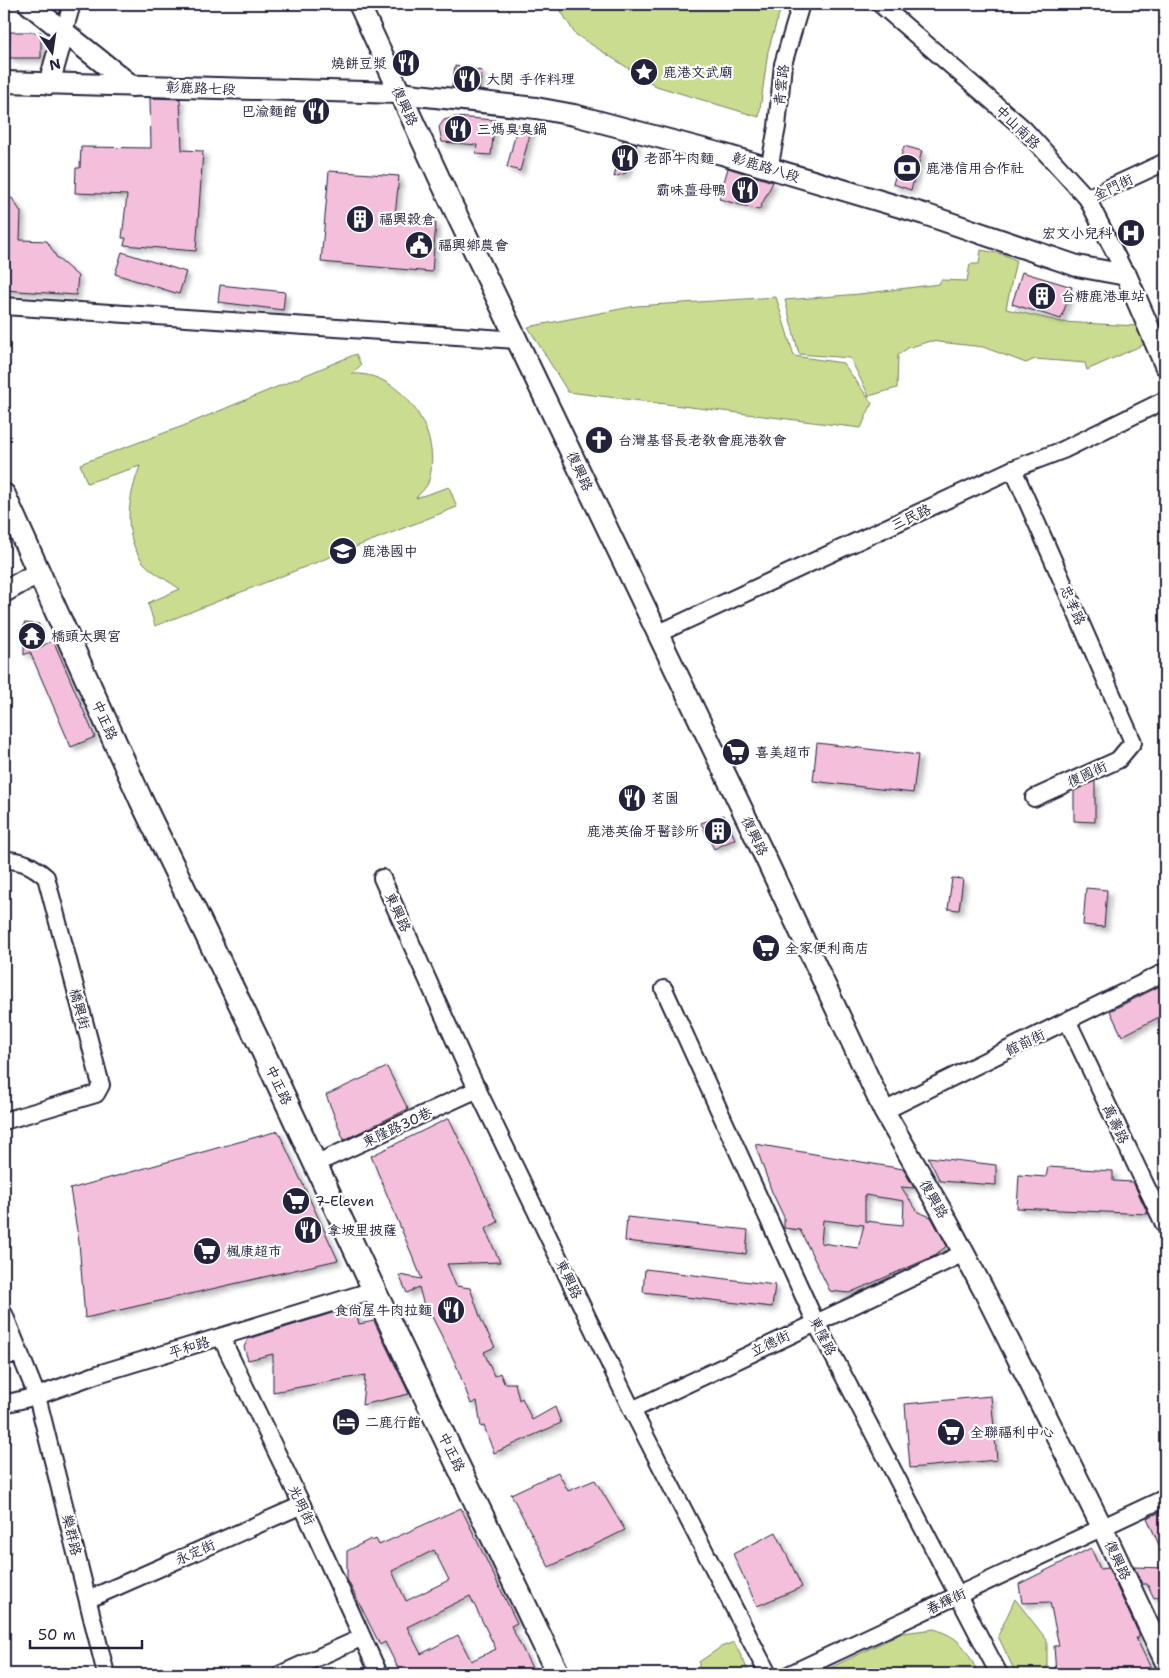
<svg xmlns="http://www.w3.org/2000/svg" width="1169" height="1678" font-family="'Shantell Sans','LXGW WenKai TC',sans-serif">
<style>
.green{fill:#cadc90;stroke:#767f66}
.building{fill:#f3bfdb;stroke:#22223b;fill-rule:evenodd;filter:url(#shadow)}
.lines{fill:none;stroke-linecap:round;stroke-linejoin:round}
.minor-casing{stroke:#22223b;stroke-width:20}
.tertiary-casing{stroke:#22223b;stroke-width:24}
.secondary-casing{stroke:#22223b;stroke-width:26}
.minor{stroke:#fff;stroke-width:16}
.tertiary{stroke:#fff;stroke-width:20}
.secondary{stroke:#fff;stroke-width:22}
.labels{text-anchor:middle;stroke-width:4.5;stroke-linejoin:round;paint-order:stroke}
.poi-label{font-size:14px;fill:#22223b;stroke:#fff;text-anchor:start}
.street-label{font-size:14px;fill:#22223b;stroke:#fff}
</style>
<defs>
<filter id="shadow"><feDropShadow dx="4" dy="4" stdDeviation="2.5" flood-color="#0004"/></filter>
</defs>
<rect width="100%" height="100%" fill="#fff"/>
<filter id="ink" filterUnits="userSpaceOnUse"><feTurbulence type="fractalNoise" baseFrequency=".02" numOctaves="2"/><feDisplacementMap in="SourceGraphic" scale="10" xChannelSelector="R" yChannelSelector="G"/><feConvolveMatrix kernelMatrix="1 2 1 2 8 2 1 2 1" color-interpolation-filters="sRGB"/></filter>
<g filter="url(#ink)">
<g class="green">
<path d="M551 4H782L768 51 759 117 656 86 575 34 561 11Z"/>
<path d="M981 250 1002 254 1016 260 1006 309 1062 322 1137 326 1145 344 1087 370 1085 363 1035 359 1026 363 983 347 930 341 908 348 898 355 897 388 869 396 850 358 799 354 785 300 860 294 939 284 941 280 967 281 970 264H979Z"/>
<path d="M776 297 794 356 843 363 872 403 861 428 568 392 528 327 636 306Z"/>
<path d="M356 354 361 365 351 374C402 370 445 435 428 483 426 488 420 493 416 498L449 487 457 507 155 626 148 603 180 589C170 582 150 571 143 562 121 533 129 496 140 466L87 483 80 464 183 426Z"/>
<path d="M1015 1599 1047 1640V1674H1016L998 1636Z"/>
<path d="M934 1629C964 1639 965 1649 979 1674H818L902 1633Z"/>
<path d="M734 1642 750 1674H699V1662L721 1647Z"/>
</g>
<g class="building">
<path d="M10 32H41V58H9Z"/>
<path d="M455 66 482 71 479 90 452 87Z"/>
<path d="M150 98 180 99 182 150 203 151 196 251 124 245 126 238H122L127 195 75 193 76 168H80L81 147 151 148Z"/>
<path d="M455 117 495 120 491 155 476 154 477 145 442 142 439 127 444 120Z"/>
<path d="M518 124 532 127 520 171 507 167Z"/>
<path d="M623 140 637 144 626 173 614 177Z"/>
<path d="M904 146 922 151 911 190 893 184Z"/>
<path d="M728 168 773 182 759 210 719 199Z"/>
<path d="M329 171 399 176 395 216 436 222 432 272 321 262Z"/>
<path d="M12 198 21 212 20 240 47 241 57 258 78 276 76 295 4 290V200Z"/>
<path d="M122 252 186 272 179 294 115 274Z"/>
<path d="M1022 272 1072 287 1061 319 1012 304Z"/>
<path d="M220 285 285 292 283 310 218 302Z"/>
<path d="M24 623 39 624V648L53 640 95 737 71 747 30 652 24 655Z"/>
<path d="M817 743 918 755 913 793 813 781Z"/>
<path d="M1095 781V822L1074 821V791Z"/>
<path d="M724 815 735 839 714 849 701 823Z"/>
<path d="M952 878 963 879 959 910 948 909Z"/>
<path d="M1086 888 1107 890 1104 927 1083 925Z"/>
<path d="M1160 986 1165 995V1014L1122 1036 1110 1011Z"/>
<path d="M387 1067 408 1109 344 1140 326 1095Z"/>
<path d="M449 1118 498 1222 485 1229 500 1262 447 1264 456 1286 470 1288 482 1322 495 1347 484 1352 494 1376 500 1373 504 1383H515L519 1400 522 1398 532 1420 555 1407 561 1423 494 1453 484 1426 481 1427 477 1401 471 1404 455 1362 426 1305 424 1306 419 1287 407 1293 399 1275 422 1279 371 1156Z"/>
<path d="M278 1131 338 1260 85 1318 79 1242 70 1189Z"/>
<path d="M755 1144 903 1169 914 1188 901 1187 918 1212 931 1217 947 1246 932 1257 849 1293 830 1291 800 1230 784 1228V1217L772 1192ZM865 1195 904 1201 903 1225 865 1221ZM823 1220 864 1225 858 1248 821 1243Z"/>
<path d="M928 1157 996 1165V1185L940 1181Z"/>
<path d="M1048 1167 1113 1171V1181L1133 1182 1148 1214 1017 1208 1019 1175 1046 1177Z"/>
<path d="M627 1217 748 1230 746 1254 625 1241Z"/>
<path d="M645 1269 775 1285 772 1307 643 1292Z"/>
<path d="M355 1306 359 1324 374 1321 409 1394 362 1405 365 1375 273 1392V1354L248 1360 244 1347 248 1339Z"/>
<path d="M991 1396 997 1460 910 1468 905 1404Z"/>
<path d="M558 1472 568 1491 595 1480 625 1530 549 1567 511 1494Z"/>
<path d="M461 1508 517 1623 511 1626 535 1674H401L385 1642 380 1645 347 1579V1551L371 1539 372 1541 376 1539 379 1545ZM434 1550 449 1580 406 1601 392 1571ZM470 1596 496 1649 471 1661 458 1635 421 1654 407 1627Z"/>
<path d="M1165 1510V1558L1147 1518Z"/>
<path d="M776 1532 802 1587 757 1606 733 1554Z"/>
<path d="M1091 1548 1100 1569 1108 1568 1139 1634V1638H1136L1154 1674H1056L1054 1646H1059L1050 1602 1022 1603 1019 1584Z"/>
<path d="M1134 1567 1165 1568V1595L1154 1598 1147 1584H1142Z"/>
</g>
<g class="lines">
<defs>
<g id="minor">
<path d="M880 4 1023 128 1087 198 1126 275"/>
<path d="M64 31 72 4"/>
<path d="M769 169 777 127 783 64 801 4"/>
<path d="M1087 198 1165 162"/>
<path d="M4 306 518 340"/>
<path d="M1013 469 1133 742 1118 760 1034 798"/>
<path d="M657 634 1013 469 1063 450 1165 400"/>
<path d="M4 860C22 860 32 865 46 877L101 1085 96 1094 4 1121"/>
<path d="M382 878 468 1070 632 1410 768 1674"/>
<path d="M664 989 815 1321 999 1674"/>
<path d="M1068 1022 1165 1226"/>
<path d="M884 1111 1165 972"/>
<path d="M315 1164 478 1089"/>
<path d="M4 1314 37 1396 106 1674"/>
<path d="M221 1337 302 1505 379 1674"/>
<path d="M4 1355H20"/>
<path d="M4 1404 37 1396 98 1374 374 1290"/>
<path d="M632 1410 964 1253"/>
<path d="M89 1599 302 1505"/>
<path d="M281 1674 361 1638"/>
<path d="M790 1674 1165 1498"/>
</g>
<g id="tertiary">
<path d="M29 4 132 86"/>
<path d="M359 4 442 184 766 859 884 1111 942 1212 983 1289 1103 1529 1165 1661"/>
<path d="M4 82 399 93 536 108 574 115 722 154 924 214 1077 266 1126 275 1165 365"/>
<path d="M49 84 64 31"/>
<path d="M4 592 39 572"/>
</g>
<path id="secondary" d="M4 495 141 800 260 1045 374 1290 558 1674"/>
</defs>
<use href="#minor" class="minor-casing"/>
<use href="#tertiary" class="tertiary-casing"/>
<use href="#secondary" class="secondary-casing"/>
<use href="#minor" class="minor"/>
<use href="#tertiary" class="tertiary"/>
<use href="#secondary" class="secondary"/>
</g>
</g>
<defs>
<symbol id="restaurant-disc" viewBox="-11 -11 22 22"><circle r="9.5" fill="#22223b" stroke="#fff"/><path d="M-5-6h1v4h1v-4h1v4h1v-4h1v5L-1.5 .5V6h-2V.5L-5-1ZM5-6V6H3V1.5H1.5Q1.5-4 5-6Z" fill="#fff"/></symbol>
<symbol id="sight-disc" viewBox="-11 -11 22 22"><circle r="9.5" fill="#22223b" stroke="#fff"/><path d="M0-6L1.8-2.2L6-1.7L2.9 1.2L3.7 5.4L0 3.3L-3.7 5.4L-2.9 1.2L-6-1.7L-1.8-2.2Z" fill="#fff"/></symbol>
<symbol id="bank-disc" viewBox="-11 -11 22 22"><circle r="9.5" fill="#22223b" stroke="#fff"/><path d="M-6-4H6V4H-6ZM0-2.3a2.3 2.3 0 1 0 0 4.6a2.3 2.3 0 1 0 0-4.6Z" fill="#fff"/></symbol>
<symbol id="building-disc" viewBox="-11 -11 22 22"><circle r="9.5" fill="#22223b" stroke="#fff"/><path d="M-4-6H4V6H1V3H-1V6H-4ZM-2.5-4.3h1.7v1.8h-1.7ZM.8-4.3h1.7v1.8H.8ZM-2.5-1h1.7V.8h-1.7ZM.8-1h1.7V.8H.8Z" fill="#fff"/></symbol>
<symbol id="hospital-disc" viewBox="-11 -11 22 22"><circle r="9.5" fill="#22223b" stroke="#fff"/><path d="M-5-5h3v3.5h4V-5h3V5h-3V1.5h-4V5h-3Z" fill="#fff"/></symbol>
<symbol id="civic-disc" viewBox="-11 -11 22 22"><circle r="9.5" fill="#22223b" stroke="#fff"/><path d="M-.6-6.5H3V-4.5H.6V-3L4-1V1h2V6H-6V1h2V-1L-.6-3ZM-1.2 2.5V6h2.4V2.5Z" fill="#fff"/></symbol>
<symbol id="church-disc" viewBox="-11 -11 22 22"><circle r="9.5" fill="#22223b" stroke="#fff"/><path d="M-1.2-6h2.4v3.5h3.3v2.4h-3.3V6h-2.4V-.1h-3.3v-2.4h3.3Z" fill="#fff"/></symbol>
<symbol id="school-disc" viewBox="-11 -11 22 22"><circle r="9.5" fill="#22223b" stroke="#fff"/><path d="M0-5L7-2L0 1L-7-2ZM-4 1L0 2.5L4 1V4Q0 6-4 4Z" fill="#fff"/></symbol>
<symbol id="temple-disc" viewBox="-11 -11 22 22"><circle r="9.5" fill="#22223b" stroke="#fff"/><path d="M0-6L5-2H3V0L6.5 2.5H4V6H1.5V3h-3V6H-4V2.5H-6.5L-3 0V-2H-5Z" fill="#fff"/></symbol>
<symbol id="supermarket-disc" viewBox="-11 -11 22 22"><circle r="9.5" fill="#22223b" stroke="#fff"/><path d="M-6-5.5h2.5l.6 2H6L4.5 2H-2.5L-4.4-4H-6ZM-1.5 3.2a1.3 1.3 0 1 0 .1 0ZM3 3.2a1.3 1.3 0 1 0 .1 0Z" fill="#fff"/></symbol>
<symbol id="hotel-disc" viewBox="-11 -11 22 22"><circle r="9.5" fill="#22223b" stroke="#fff"/><path d="M-6-4.5h1.5V1H6V5H4.5V3h-9V5H-6ZM-4 0a1.8 1.8 0 1 1 3.6 0ZM.5 0V-2.5h3Q6-2.5 6 0Z" fill="#fff"/></symbol>
</defs>
<g fill-rule="evenodd">
<use href="#restaurant-disc" x="390" y="47" width="32" height="32"/>
<use href="#sight-disc" x="628" y="56" width="32" height="32"/>
<use href="#restaurant-disc" x="451" y="63" width="32" height="32"/>
<use href="#restaurant-disc" x="300" y="95" width="32" height="32"/>
<use href="#restaurant-disc" x="442" y="113" width="32" height="32"/>
<use href="#restaurant-disc" x="609" y="142" width="32" height="32"/>
<use href="#bank-disc" x="891" y="152" width="32" height="32"/>
<use href="#restaurant-disc" x="729" y="174" width="32" height="32"/>
<use href="#building-disc" x="344" y="203" width="32" height="32"/>
<use href="#hospital-disc" x="1115" y="217" width="32" height="32"/>
<use href="#civic-disc" x="403" y="229" width="32" height="32"/>
<use href="#building-disc" x="1026" y="280" width="32" height="32"/>
<use href="#church-disc" x="583" y="424" width="32" height="32"/>
<use href="#school-disc" x="327" y="535" width="32" height="32"/>
<use href="#temple-disc" x="16" y="620" width="32" height="32"/>
<use href="#supermarket-disc" x="720" y="736" width="32" height="32"/>
<use href="#restaurant-disc" x="616" y="782" width="32" height="32"/>
<use href="#building-disc" x="702" y="815" width="32" height="32"/>
<use href="#supermarket-disc" x="750" y="932" width="32" height="32"/>
<use href="#supermarket-disc" x="280" y="1185" width="32" height="32"/>
<use href="#restaurant-disc" x="292" y="1214" width="32" height="32"/>
<use href="#supermarket-disc" x="191" y="1235" width="32" height="32"/>
<use href="#restaurant-disc" x="435" y="1294" width="32" height="32"/>
<use href="#hotel-disc" x="330" y="1406" width="32" height="32"/>
<use href="#supermarket-disc" x="935" y="1416" width="32" height="32"/>
</g>
<g class="labels">
<g class="poi-label">
<text x="387" y="68" text-anchor="end">燒餅豆漿</text>
<text x="663" y="77">鹿港文武廟</text>
<text x="486" y="84">大関 手作料理</text>
<text x="297" y="116" text-anchor="end">巴渝麵館</text>
<text x="477" y="134">三媽臭臭鍋</text>
<text x="644" y="163">老邵牛肉麵</text>
<text x="926" y="173">鹿港信用合作社</text>
<text x="726" y="195" text-anchor="end">霸味薑母鴨</text>
<text x="379" y="224">福興穀倉</text>
<text x="1112" y="238" text-anchor="end">宏文小兒科</text>
<text x="438" y="250">福興鄉農會</text>
<text x="1061" y="301">台糖鹿港車站</text>
<text x="618" y="445">台灣基督長老教會鹿港教會</text>
<text x="362" y="556">鹿港國中</text>
<text x="51" y="641">橋頭太興宮</text>
<text x="755" y="757">喜美超市</text>
<text x="651" y="803">茗園</text>
<text x="699" y="836" text-anchor="end">鹿港英倫牙醫診所</text>
<text x="785" y="953">全家便利商店</text>
<text x="315" y="1206">7-Eleven</text>
<text x="327" y="1235">拿坡里披薩</text>
<text x="226" y="1256">楓康超市</text>
<text x="432" y="1315" text-anchor="end">食尚屋牛肉拉麵</text>
<text x="365" y="1427">二鹿行館</text>
<text x="970" y="1437">全聯福利中心</text>
</g>
<g class="street-label">
<text transform="translate(781 85) rotate(-83)" y="5">青雲路</text>
<text transform="translate(201 88) rotate(2)" y="5">彰鹿路七段</text>
<text transform="translate(405 106) rotate(65)" y="5">復興路</text>
<text transform="translate(1018 127) rotate(44)" y="5">中山南路</text>
<text transform="translate(766 167) rotate(17)" y="5">彰鹿路八段</text>
<text transform="translate(1113 187) rotate(-25)" y="5">金門街</text>
<text transform="translate(580 471) rotate(65)" y="5">復興路</text>
<text transform="translate(911 517) rotate(-25)" y="5">三民路</text>
<text transform="translate(1073 605) rotate(66)" y="5">忠孝路</text>
<text transform="translate(105 720) rotate(66)" y="5">中正路</text>
<text transform="translate(1087 774) rotate(-25)" y="5">復國街</text>
<text transform="translate(755 836) rotate(64)" y="5">復興路</text>
<text transform="translate(398 912) rotate(65)" y="5">東興路</text>
<text transform="translate(80 1009) rotate(75)" y="5">橋興街</text>
<text transform="translate(1025 1042) rotate(-26)" y="5">館前街</text>
<text transform="translate(279 1085) rotate(65)" y="5">中正路</text>
<text transform="translate(1116 1124) rotate(64)" y="5">萬壽路</text>
<text transform="translate(397 1127) rotate(-25)" y="5">東隆路30巷</text>
<text transform="translate(934 1199) rotate(60)" y="5">復興路</text>
<text transform="translate(569 1279) rotate(64)" y="5">東興路</text>
<text transform="translate(823 1336) rotate(63)" y="5">東隆路</text>
<text transform="translate(770 1343) rotate(-26)" y="5">立德街</text>
<text transform="translate(189 1347) rotate(-17)" y="5">平和路</text>
<text transform="translate(452 1452) rotate(64)" y="5">中正路</text>
<text transform="translate(302 1505) rotate(65)" y="5">光明街</text>
<text transform="translate(72 1535) rotate(76)" y="5">樂群路</text>
<text transform="translate(195 1552) rotate(-24)" y="5">永定街</text>
<text transform="translate(1118 1560) rotate(65)" y="5">復興路</text>
<text transform="translate(946 1601) rotate(-25)" y="5">春輝街</text>
</g>
</g>
<rect width="1169" height="1678" fill="none" stroke="#fff" stroke-width="20"/>
<rect x="10" y="10" width="1149" height="1658" fill="none" stroke="#22223b" stroke-width="2" filter="url(#ink)"/>
<g transform="translate(52 52) rotate(167)" stroke="#ffffff" stroke-width="4" paint-order="stroke">
<path d="M0-4L9 19L0 12L-9 19Z" fill="#22223b"/>
<text y="-8" font-size="14" font-weight="bold" text-anchor="middle" fill="#22223b">N</text>
</g>
<path d="M30 1640v8h112v-8" fill="none" stroke="#22223b" stroke-width="2.5"/>
<text x="38" y="1640" font-size="15" fill="#22223b" stroke="#ffffff" stroke-width="4" paint-order="stroke">50 m</text>
</svg>
